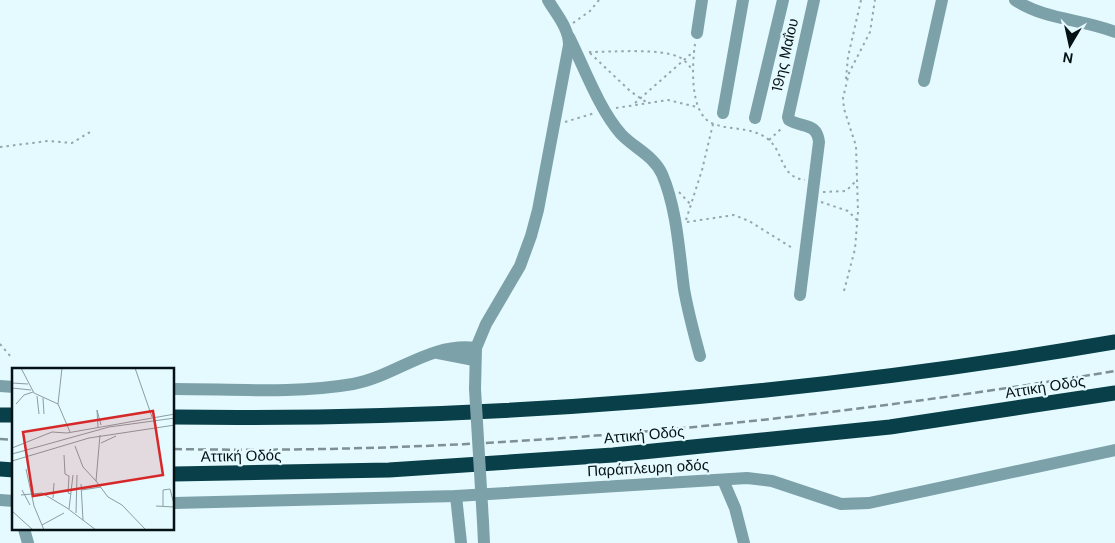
<svg xmlns="http://www.w3.org/2000/svg" width="1115" height="543" font-family="'DM Sans',sans-serif">
<style>
.lines{fill:none;stroke-linecap:round;stroke-linejoin:round}
.path{stroke:#94a7ab;stroke-width:2;stroke-dasharray:2.5 4;stroke-linecap:butt}
.minor{stroke:#7da1a9;stroke-width:12}
.highway{stroke:#093f48;stroke-width:15}
.rail{stroke:#7e9094;stroke-width:2.5;stroke-dasharray:8 4;stroke-linecap:butt}
.minor-bridge{stroke:#7da1a9;stroke-width:12}
.labels{text-anchor:middle;stroke-width:4.5;stroke-linejoin:round;paint-order:stroke}
.street-label{font-size:15px;fill:#051215;stroke:#e4faff}
.inset-road{fill:none;stroke:#8b9da1;stroke-width:1}
.view{fill:#d62828;fill-opacity:0.15;stroke:#d62828;stroke-width:2.5}
.inset-edge{fill:none;stroke:#051215;stroke-width:2.5}
</style>
<rect width="100%" height="100%" fill="#e4faff"/>
<g class="lines">
<g class="path">
<path d="M573 23 590 11 599 0"/>
<path d="M695 44C692 65 689 116 714 124 733 131 752 126 769 140 784 153 780 177 805 180"/>
<path d="M589 52C612 52 659 48 679 57 685 60 689 65 693 71"/>
<path d="M590 53 630 91 646 102"/>
<path d="M846 79 848 57 861 0"/>
<path d="M635 103 693 52"/>
<path d="M616 108 668 100 697 107"/>
<path d="M565 122 595 113"/>
<path d="M769 140 782 128"/>
<path d="M0 147 48 141 72 143 90 132"/>
<path d="M679 192 691 205"/>
<path d="M823 192 846 191 856 181"/>
<path d="M821 202 848 211 858 221"/>
<path d="M686 220 702 170 713 124"/>
<path d="M687 222 734 215 749 221 794 249"/>
<path d="M844 291 855 249 858 212 856 146 844 109 843 98 849 73 870 32 875 0"/>
<path d="M0 344 11 357"/>
</g>
<g class="minor">
<path d="M1015 0C1045 20 1082 19 1115 32"/>
<path d="M697 33 702 0"/>
<path d="M569 37C584 67 599 109 621 134 634 148 653 155 662 174 677 209 679 251 684 289 688 312 694 334 700 356"/>
<path d="M924 81 942 0"/>
<path d="M723 113 743 0"/>
<path d="M755 118 783 0"/>
<path d="M800 295 819 142C817 122 802 128 789 120L788 117 814 0"/>
<path d="M438 353 474 360"/>
<path d="M0 386 14 387"/>
<path d="M174 389C233 389 295 394 353 384 396 376 430 342 476 348"/>
<path d="M475 389 476 348 486 324 520 266 531 236 538 210 569 45C569 28 556 14 548 0"/>
<path d="M723 480 735 508 744 543"/>
<path d="M456 496 461 543"/>
<path d="M0 500 14 501"/>
<path d="M174 503 456 496 747 478 772 481 841 504 869 503 1115 450"/>
<path d="M483 522 484 543"/>
<path d="M24 529 28 543"/>
</g>
<g class="highway">
<path d="M0 415H14"/>
<path d="M174 417C487 421 806 395 1115 342"/>
<path d="M0 469 14 470"/>
<path d="M174 474 389 470 613 455 890 427 1115 393"/>
</g>
<g class="rail">
<path d="M0 439 14 440"/>
<path d="M174 449C489 455 805 422 1115 371"/>
</g>
<path class="minor-bridge" d="M475 389 483 522"/>
</g>
<g class="labels">
<g class="street-label">
<text transform="translate(785 55) rotate(-77)" y="5">19ης Μαΐου</text>
<text transform="translate(1045 387) rotate(-9)" y="5">Αττική Οδός</text>
<text transform="translate(644 435) rotate(-5)" y="5">Αττική Οδός</text>
<text transform="translate(241 456) rotate(-1)" y="5">Αττική Οδός</text>
<text transform="translate(648 468) rotate(-3)" y="5">Παράπλευρη οδός</text>
</g>
</g>
<g transform="translate(12 368)">
<rect width="162" height="162" fill="#e4faff"/>
<path class="inset-road" d="M9 0 22 25 46 36 58 64M123 0 140 49M0 15 16 16M0 20 19 22M25 28 27 46M31 30 32 46M4 36 12 27 21 24M46 36 50 0M86 59 85 42 89 57M88 67 84 113 96 129 110 137 134 162M89 75 104 68M63 78 71 99 84 113M0 80 40 64 55 65 163 46M0 86 97 59 163 50M52 87 53 106 57 108 56 125 59 126M0 93 77 70 163 57M14 101 22 138 32 162M69 116 71 152M10 122 18 137M70 122 89 119M9 127 30 125 55 140M41 130 42 115M144 138 162 139M151 138V122L158 121 163 140M55 140 84 162M57 141 61 107M0 143 21 162M64 145 65 107M30 157 52 145"/>
<path class="view" d="M141 43 151 107 21 128 11 64Z"/>
<rect width="162" height="162" class="inset-edge"/>
</g>
<g transform="translate(1070 45) rotate(189)" stroke="#e4faff" stroke-width="4" paint-order="stroke">
<path d="M0-4L9 19L0 12L-9 19Z" fill="#051215"/>
<text y="-8" font-size="14" font-weight="bold" text-anchor="middle" fill="#051215">N</text>
</g>
</svg>
